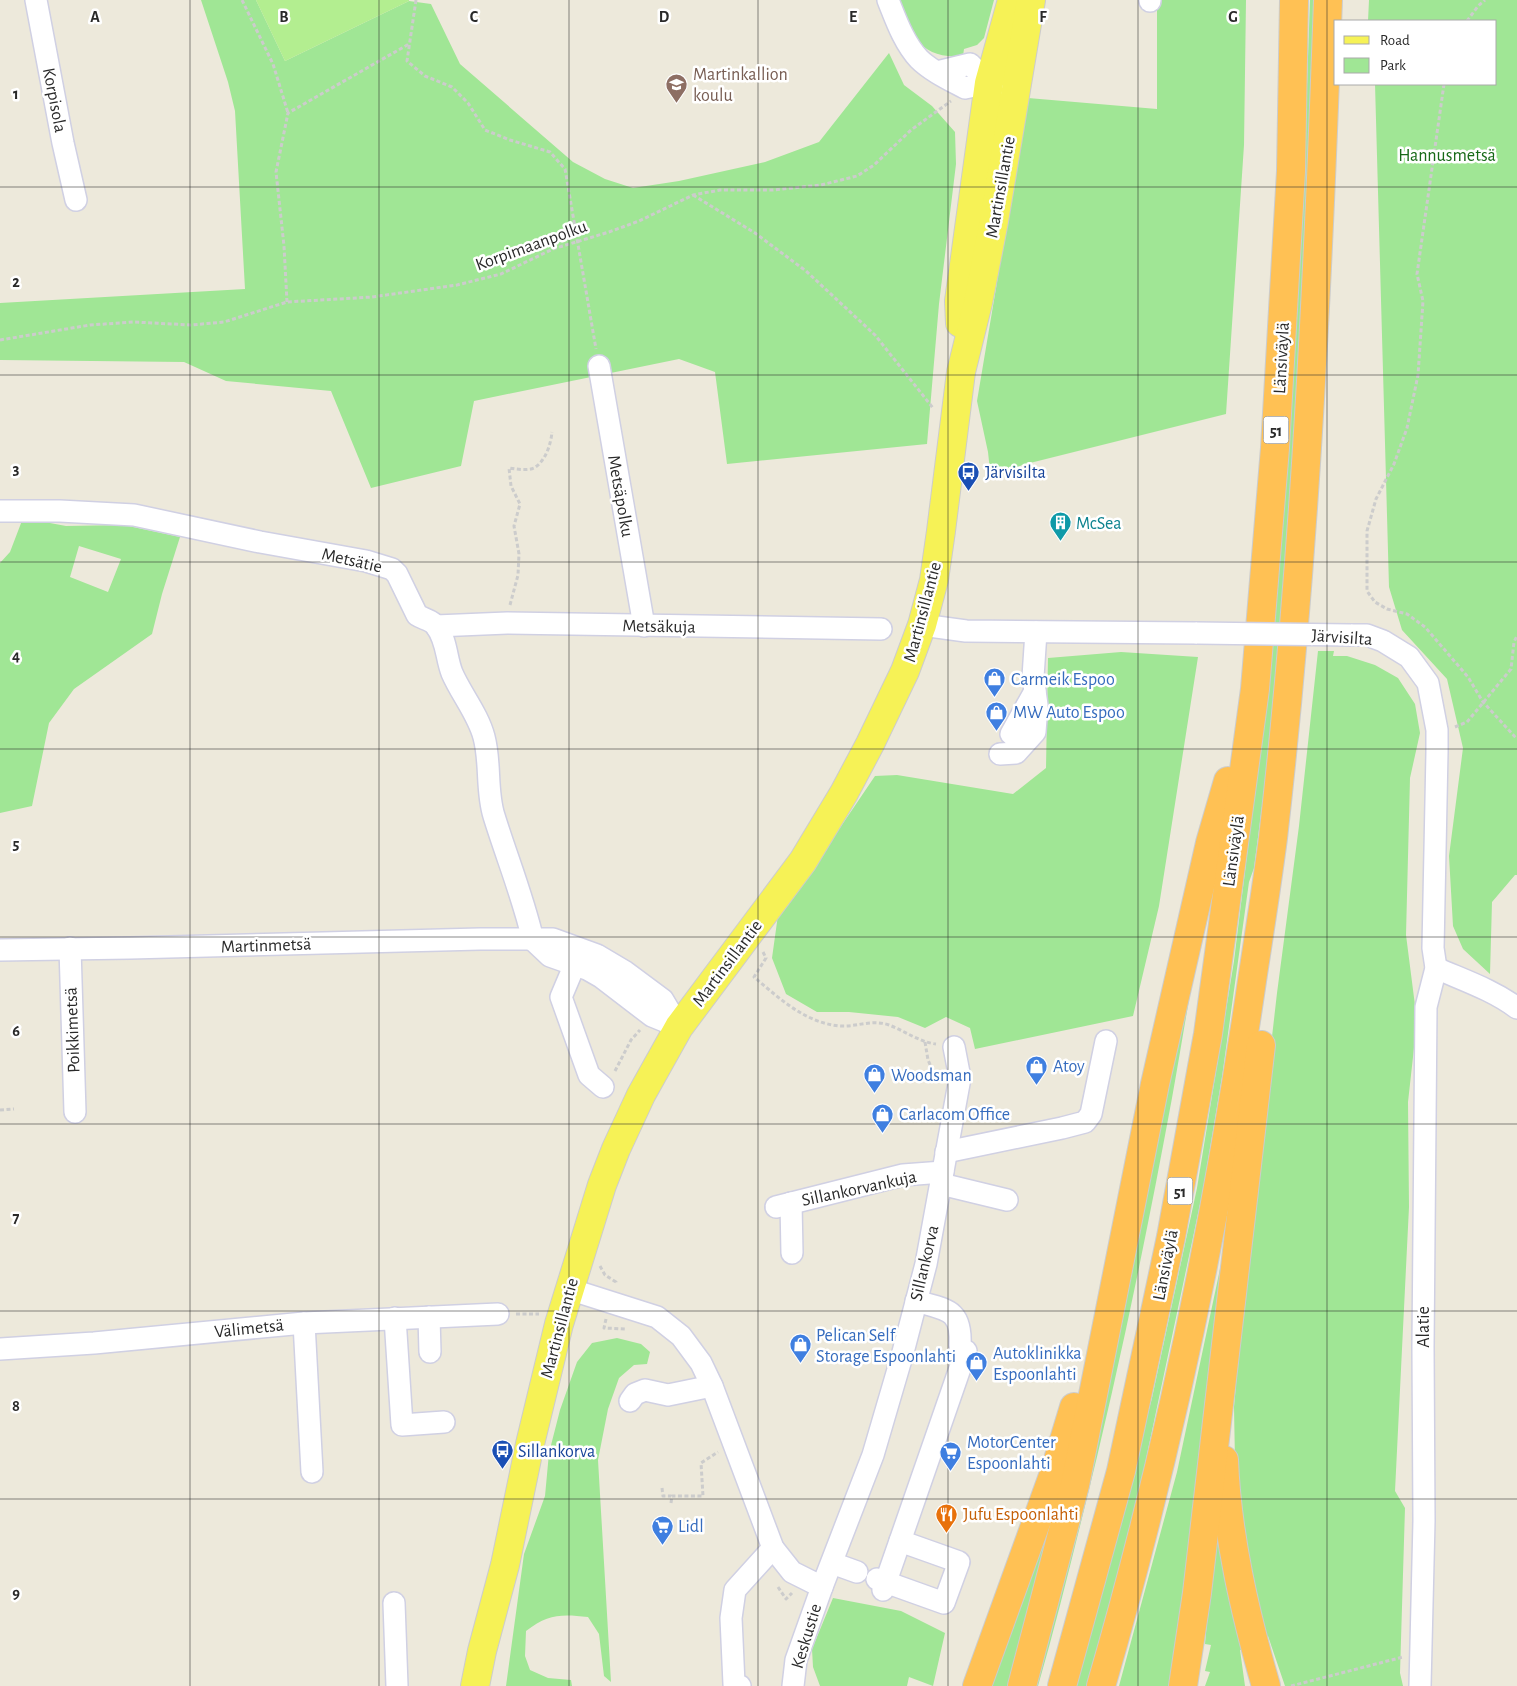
<svg xmlns="http://www.w3.org/2000/svg" width="1517" height="1686" font-family="'Alegreya Sans',sans-serif">
<style>
.green{fill:#a0e695;fill-rule:evenodd}
.pitch{fill:#b3ee90}
.lines{fill:none;stroke-linecap:round;stroke-linejoin:round}
.minor-casing{stroke:#d0d0e3;stroke-width:24}
.major-casing{stroke:#ccc;stroke-width:30}
.highway-casing{stroke:#ccc;stroke-width:30}
.path{stroke:#ccc;stroke-width:3;stroke-dasharray:4 2.5;stroke-linecap:butt}
.minor{stroke:#fff;stroke-width:21}
.major{stroke:#f6f256;stroke-width:28}
.highway{stroke:#ffc154;stroke-width:28}
.minor-bridge-casing{stroke:#d0d0e3;stroke-width:24;stroke-linecap:butt}
.minor-bridge{stroke:#fff;stroke-width:21}
.grid{fill:none;stroke:#2a2a2a;stroke-width:1;stroke-opacity:0.55}
.labels{text-anchor:middle;stroke-width:5;stroke-linejoin:round;paint-order:stroke}
.shield{fill:#fff;stroke:#6a6a6a;stroke-width:1}
.shield-label{font-size:16px;font-weight:bold;fill:#2a2a2a}
.education-label{font-size:18px;fill:#785e54;stroke:#fff;text-anchor:start}
.street-label{font-size:18px;fill:#2a2a2a;stroke:#fff}
.park-label{font-size:18px;fill:#176a17;stroke:#fff}
.transit-label{font-size:18px;fill:#164399;stroke:#fff;text-anchor:start}
.culture-label{font-size:18px;fill:#0d838f;stroke:#fff;text-anchor:start}
.shop-label{font-size:18px;fill:#366cbe;stroke:#fff;text-anchor:start}
.food-label{font-size:18px;fill:#c56008;stroke:#fff;text-anchor:start}
.grid-label{font-size:16px;text-anchor:middle;font-weight:bold;fill:#2a2a2a;stroke:#fff;stroke-width:5;stroke-linejoin:round;paint-order:stroke}
</style>
<rect width="100%" height="100%" fill="#ede9db"/>
<g class="green">
<path d="M201 0H256L285 61 409 1 431 4 460 64 573 162 605 179 633 188 679 181 765 162 819 142 889 53 904 85 932 106 955 132 956 164 939 304 927 444 727 464 715 372 679 359 474 401 461 466 371 488 331 391 226 381 184 362 0 360V303L245 289 235 111 228 82Z"/>
<path d="M896 0H994L984 38 977 45 964 49 963 56C920 60 910 33 896 0Z"/>
<path d="M1157 0H1246L1244 145 1226 414 1022 465 991 480 988 452 977 401 1028 98 1157 109Z"/>
<path d="M1310 0H1316L1300 386 1270 745 1254 868 1249 882 1222 1077 1203 1190 1138 1497 1117 1582 1087 1686H1075L1152 1398 1197 1188 1234 961 1264 716 1306 114Z"/>
<path d="M1369 0H1517V875H1515L1492 902 1490 974 1463 949 1453 926 1449 856 1463 748 1447 679 1402 630 1389 587 1375 84H1496V21H1368Z"/>
<path d="M23 518 66 526 124 525 180 537 162 594 152 634 74 689 49 723 32 806 0 813V563L10 552ZM79 546 121 559 108 592 70 577Z"/>
<path d="M1318 651H1334L1333 656H1347L1375 665 1398 678 1415 704 1420 733 1410 778 1406 935 1417 1021 1408 1102 1409 1207 1395 1491 1405 1508 1400 1673 1403 1686H1285L1268 1636H1264L1251 1587 1235 1462 1234 1407 1247 1256 1277 993 1299 826Z"/>
<path d="M1121 652 1198 657 1159 906 1133 1016 975 1049 970 1028 946 1017 925 1028 898 1017 849 1012H817L786 994 772 958 778 915 829 844 875 776 897 775 1013 794 1046 768 1048 658Z"/>
<path d="M1191 981 1192 983C1185 1021 1179 1060 1172 1098 1146 1239 1117 1379 1082 1518 1068 1574 1054 1631 1038 1686H1029Z"/>
<path d="M1227 1236 1174 1686H1119L1177 1472Z"/>
<path d="M617 1338 641 1344 650 1352 647 1364 634 1365 619 1378 608 1409 598 1460 611 1682 604 1676 599 1634 588 1617C561 1614 548 1614 526 1631L525 1656 530 1670 548 1678 571 1680 572 1686H506L524 1554 545 1496 549 1453 560 1410 577 1362 592 1343Z"/>
<path d="M1062 1482 1010 1686H985Z"/>
<path d="M1218 1495 1246 1649 1240 1650 1245 1686H1205L1210 1672 1205 1671 1211 1645 1205 1644Z"/>
<path d="M833 1598 901 1611 945 1633 933 1686 909 1677 907 1686H820L813 1667 812 1649Z"/>
</g>
<path class="pitch" d="M256 0H409V1L285 61Z"/>
<g class="lines">
<defs>
<g id="minor">
<path d="M36 0 63 143 76 200"/>
<path d="M888 0C896 20 904 43 919 59 931 71 950 80 965 88L989 83 1003 86"/>
<path d="M1150 0V1"/>
<path d="M937 72 970 64 989 83"/>
<path d="M599 366 644 626"/>
<path d="M0 511H60L134 515 260 542 366 561 392 569 397 574 417 615C423 619 432 620 436 626 447 640 446 658 452 673 461 694 478 714 484 737 491 763 486 791 494 816 507 858 523 897 533 940"/>
<path d="M922 625 966 631 1197 633"/>
<path d="M436 626 507 623 881 629"/>
<path d="M1351 635H1367L1383 641 1409 657 1428 683 1437 730V752L1433 948 1436 968 1426 1007 1423 1347 1424 1521 1420 1686"/>
<path d="M1011 734 1035 691"/>
<path d="M1000 754 1016 753 1035 732 1037 705 1033 677 1036 632"/>
<path d="M533 940 550 956 587 969 601 977 652 1016 679 1027"/>
<path d="M70 948 75 1112"/>
<path d="M0 950 130 948 480 939H553L597 955 624 971 663 1000 679 1027"/>
<path d="M580 952 561 997 589 1075 603 1087"/>
<path d="M1436 968C1463 980 1493 990 1517 1008"/>
<path d="M946 1152 1062 1128 1085 1122 1091 1114 1106 1041"/>
<path d="M941 1184 1007 1200"/>
<path d="M791 1203 792 1253"/>
<path d="M776 1207 903 1175 943 1172"/>
<path d="M569 1289 657 1317 681 1336 701 1363 712 1386 773 1548 792 1572 822 1587 873 1455 902 1356 926 1264 960 1078 954 1047"/>
<path d="M916 1301C947 1310 962 1309 960 1346"/>
<path d="M429 1317 430 1352"/>
<path d="M395 1318 402 1425 444 1422"/>
<path d="M304 1323 312 1472"/>
<path d="M0 1349 94 1343 304 1323 498 1314"/>
<path d="M630 1401 635 1394 645 1390 668 1395 712 1386"/>
<path d="M832 1563 857 1572"/>
<path d="M877 1579 944 1603 959 1562 900 1541"/>
<path d="M883 1590 966 1351"/>
<path d="M394 1603 397 1686"/>
<path d="M740 1686 734 1684 731 1618 735 1590 773 1548"/>
<path d="M793 1686 796 1660 822 1587"/>
</g>
<g id="major">
<path d="M960 323 959 301 989 83 1012 0"/>
<path d="M475 1686 482 1651 505 1565 530 1444 559 1324 602 1185 616 1149 641 1095 679 1027 803 861 844 793 870 744 905 671 922 625 934 580 941 531 961 372 978 303 994 221 1031 0"/>
</g>
<g id="highway">
<path d="M1224 1460C1227 1536 1245 1613 1266 1686"/>
<path d="M977 1686 1054 1473 1074 1407"/>
<path d="M1022 1686 1075 1485 1155 1084 1210 843 1228 781"/>
<path d="M1062 1686 1121 1471 1171 1237 1208 1034 1255 689 1275 448 1291 171 1294 0"/>
<path d="M1101 1686C1169 1453 1218 1214 1253 974 1260 929 1267 884 1273 838 1305 560 1318 280 1328 0"/>
<path d="M1183 1686 1197 1593 1261 1045"/>
</g>
</defs>
<use href="#minor" class="minor-casing"/>
<use href="#major" class="major-casing"/>
<use href="#highway" class="highway-casing"/>
<g class="path">
<path d="M242 0 273 64 288 113"/>
<path d="M416 0 407 61 425 76 452 87 468 103 485 130 510 140 550 152 565 169 596 349"/>
<path d="M1467 21 1478 6 1485 0"/>
<path d="M1444 84 1417 274 1423 301 1418 375 1407 428 1394 464 1376 499 1367 531V591L1375 602 1387 609 1407 614 1425 627 1468 677 1483 702 1517 739"/>
<path d="M693 195 755 233 806 271 875 335 933 408"/>
<path d="M287 302 284 246 276 172 288 113 409 44"/>
<path d="M0 340 90 325 134 322 191 325 224 322 287 302 372 297 457 285 501 274 553 249 609 232 639 221 693 195 720 190H773L821 185 857 176 874 165 911 130 951 101"/>
<path d="M510 605 518 575 519 554 514 526 520 504 511 486 509 468C516 469 527 471 534 468 546 461 551 443 552 432"/>
<path d="M1455 727 1467 722 1511 669 1514 642 1517 636"/>
<path d="M763 952 766 958 754 977C779 998 805 1023 840 1026 857 1027 872 1019 889 1025 905 1031 919 1042 936 1044"/>
<path d="M925 1042 928 1060 939 1084"/>
<path d="M615 1071 631 1040 640 1030"/>
<path d="M0 1110 14 1109"/>
<path d="M600 1266 605 1275 616 1282V1284"/>
<path d="M516 1314H539"/>
<path d="M606 1319 604 1328 625 1329"/>
<path d="M662 1488 663 1496H671"/>
<path d="M671 1503 672 1496H703L701 1463 718 1452"/>
<path d="M778 1587 786 1599 792 1593"/>
<path d="M1291 1686 1403 1657"/>
</g>
<use href="#minor" class="minor"/>
<use href="#major" class="major"/>
<use href="#highway" class="highway"/>
<defs>
<path id="minor-bridge" d="M1197 633 1351 635"/>
</defs>
<use href="#minor-bridge" class="minor-bridge-casing"/>
<use href="#minor-bridge" class="minor-bridge"/>
</g>
<path class="grid" d="M190 0V1686M379 0V1686M569 0V1686M758 0V1686M948 0V1686M1138 0V1686M1327 0V1686M0 187H1517M0 375H1517M0 562H1517M0 749H1517M0 937H1517M0 1124H1517M0 1311H1517M0 1499H1517"/>
<defs>
<symbol id="school-pin" viewBox="-11 -11 22 30"><path d="M0 17L-7.5 6A9.5 9.5 0 1 1 7.5 6Z" fill="#8d6e63" stroke="#fff"/><path d="M0-5L7-2L0 1L-7-2ZM-4 1L0 2.5L4 1V4Q0 6-4 4Z" fill="#fff"/></symbol>
<symbol id="bus-pin" viewBox="-11 -11 22 30"><path d="M0 17L-7.5 6A9.5 9.5 0 1 1 7.5 6Z" fill="#1a4fb4" stroke="#fff"/><path d="M-5-6H5V4H4V6H2V4H-2V6H-4V4H-5ZM-3.5-4V0h7V-4ZM-3.5 1.2v1.5H-2V1.2ZM2 1.2v1.5H3.5V1.2Z" fill="#fff"/></symbol>
<symbol id="building-pin" viewBox="-11 -11 22 30"><path d="M0 17L-7.5 6A9.5 9.5 0 1 1 7.5 6Z" fill="#0f9aa8" stroke="#fff"/><path d="M-4-6H4V6H1V3H-1V6H-4ZM-2.5-4.3h1.7v1.8h-1.7ZM.8-4.3h1.7v1.8H.8ZM-2.5-1h1.7V.8h-1.7ZM.8-1h1.7V.8H.8Z" fill="#fff"/></symbol>
<symbol id="shop-pin" viewBox="-11 -11 22 30"><path d="M0 17L-7.5 6A9.5 9.5 0 1 1 7.5 6Z" fill="#3f7fe0" stroke="#fff"/><path d="M-5-2.5h2.3a2.7 3.5 0 0 1 5.4 0H5L5.5 6h-11ZM-1.5-2.5h3a1.5 2.3 0 0 0-3 0Z" fill="#fff"/></symbol>
<symbol id="supermarket-pin" viewBox="-11 -11 22 30"><path d="M0 17L-7.5 6A9.5 9.5 0 1 1 7.5 6Z" fill="#3f7fe0" stroke="#fff"/><path d="M-6-5.5h2.5l.6 2H6L4.5 2H-2.5L-4.4-4H-6ZM-1.5 3.2a1.3 1.3 0 1 0 .1 0ZM3 3.2a1.3 1.3 0 1 0 .1 0Z" fill="#fff"/></symbol>
<symbol id="restaurant-pin" viewBox="-11 -11 22 30"><path d="M0 17L-7.5 6A9.5 9.5 0 1 1 7.5 6Z" fill="#e8710a" stroke="#fff"/><path d="M-5-6h1v4h1v-4h1v4h1v-4h1v5L-1.5 .5V6h-2V.5L-5-1ZM5-6V6H3V1.5H1.5Q1.5-4 5-6Z" fill="#fff"/></symbol>
</defs>
<g fill-rule="evenodd">
<use href="#school-pin" x="664" y="72" width="25" height="34"/>
<use href="#bus-pin" x="956" y="460" width="25" height="34"/>
<use href="#building-pin" x="1048" y="510" width="25" height="34"/>
<use href="#shop-pin" x="982" y="666" width="25" height="34"/>
<use href="#shop-pin" x="984" y="700" width="25" height="34"/>
<use href="#shop-pin" x="1024" y="1054" width="25" height="34"/>
<use href="#shop-pin" x="862" y="1062" width="25" height="34"/>
<use href="#shop-pin" x="870" y="1102" width="25" height="34"/>
<use href="#shop-pin" x="788" y="1332" width="25" height="34"/>
<use href="#shop-pin" x="964" y="1350" width="25" height="34"/>
<use href="#bus-pin" x="490" y="1438" width="25" height="34"/>
<use href="#supermarket-pin" x="938" y="1440" width="25" height="34"/>
<use href="#restaurant-pin" x="934" y="1502" width="25" height="34"/>
<use href="#supermarket-pin" x="650" y="1514" width="25" height="34"/>
</g>
<g class="labels">
<g class="shield">
<rect x="1263.5" y="416.5" width="25" height="27" rx="4"/>
<rect x="1167.5" y="1177.5" width="25" height="27" rx="4"/>
</g>
<g class="shield-label">
<text x="1276" y="436">51</text>
<text x="1180" y="1197">51</text>
</g>
<g class="education-label">
<text x="693" y="80">Martinkallion<tspan x="693" dy="21">koulu</tspan></text>
</g>
<g class="street-label">
<text transform="translate(55 100) rotate(79)" y="6">Korpisola</text>
<text transform="translate(1000 187) rotate(-80)" y="6">Martinsillantie</text>
<text transform="translate(531 245) rotate(-20)" y="6">Korpimaanpolku</text>
<text transform="translate(1281 358) rotate(-87)" y="6">Länsiväylä</text>
<text transform="translate(621 496) rotate(80)" y="6">Metsäpolku</text>
<text transform="translate(352 560) rotate(13)" y="6">Metsätie</text>
<text transform="translate(922 612) rotate(-75)" y="6">Martinsillantie</text>
<text transform="translate(659 626) rotate(1)" y="6">Metsäkuja</text>
<text transform="translate(1342 637) rotate(4)" y="6">Järvisilta</text>
<text transform="translate(1233 851) rotate(-82)" y="6">Länsiväylä</text>
<text transform="translate(266 945) rotate(-2)" y="6">Martinmetsä</text>
<text transform="translate(727 963) rotate(-53)" y="6">Martinsillantie</text>
<text transform="translate(72 1030) rotate(-92)" y="6">Poikkimetsä</text>
<text transform="translate(859 1188) rotate(-12)" y="6">Sillankorvankuja</text>
<text transform="translate(924 1263) rotate(-77)" y="6">Sillankorva</text>
<text transform="translate(1165 1265) rotate(-79)" y="6">Länsiväylä</text>
<text transform="translate(1423 1327) rotate(-90)" y="6">Alatie</text>
<text transform="translate(249 1328) rotate(-6)" y="6">Välimetsä</text>
<text transform="translate(559 1328) rotate(-75)" y="6">Martinsillantie</text>
<text transform="translate(806 1636) rotate(-73)" y="6">Keskustie</text>
</g>
<g class="park-label">
<text x="1447" y="161">Hannusmetsä</text>
</g>
<g class="transit-label">
<text x="985" y="478">Järvisilta</text>
<text x="518" y="1457">Sillankorva</text>
</g>
<g class="culture-label">
<text x="1076" y="529">McSea</text>
</g>
<g class="shop-label">
<text x="1011" y="685">Carmeik Espoo</text>
<text x="1013" y="718">MW Auto Espoo</text>
<text x="1053" y="1072">Atoy</text>
<text x="891" y="1081">Woodsman</text>
<text x="899" y="1120">Carlacom Office</text>
<text x="816" y="1341">Pelican Self<tspan x="816" dy="21">Storage Espoonlahti</tspan></text>
<text x="993" y="1359">Autoklinikka<tspan x="993" dy="21">Espoonlahti</tspan></text>
<text x="967" y="1448">MotorCenter<tspan x="967" dy="21">Espoonlahti</tspan></text>
<text x="678" y="1532">Lidl</text>
</g>
<g class="food-label">
<text x="963" y="1520">Jufu Espoonlahti</text>
</g>
</g>
<g class="grid-label">
<text x="95" y="22">A</text>
<text x="284" y="22">B</text>
<text x="474" y="22">C</text>
<text x="664" y="22">D</text>
<text x="853" y="22">E</text>
<text x="1043" y="22">F</text>
<text x="1233" y="22">G</text>
<text x="16" y="99">1</text>
<text x="16" y="287">2</text>
<text x="16" y="474">3</text>
<text x="16" y="661">4</text>
<text x="16" y="849">5</text>
<text x="16" y="1036">6</text>
<text x="16" y="1223">7</text>
<text x="16" y="1411">8</text>
<text x="16" y="1598">9</text>
</g>
<rect x="1334" y="20" width="162" height="65" fill="#ffffff" stroke="#aaaaaa"/>
<rect x="1344" y="36" width="25" height="8" fill="#f6f256" stroke="#aaaaaa"/>
<text x="1380" y="45" font-size="15" fill="#2a2a2a">Road</text>
<rect x="1344" y="58" width="25" height="15" fill="#a0e695" stroke="#aaaaaa"/>
<text x="1380" y="70" font-size="15" fill="#2a2a2a">Park</text>
</svg>
